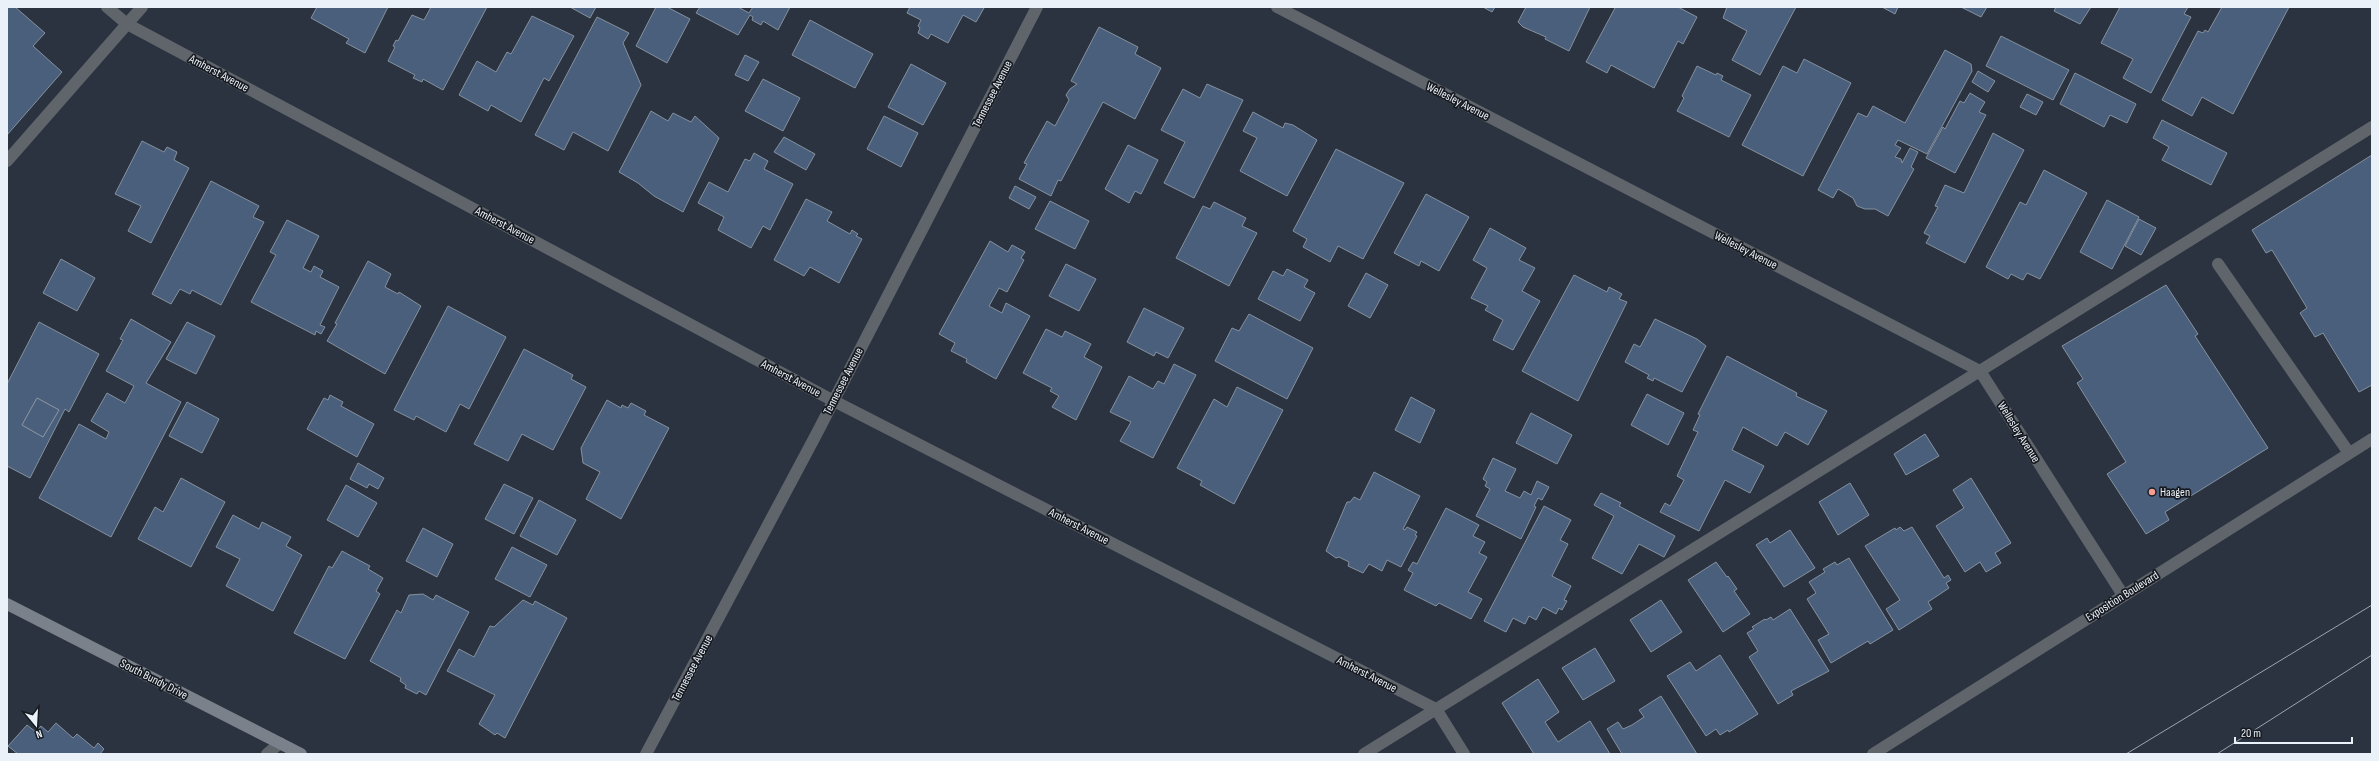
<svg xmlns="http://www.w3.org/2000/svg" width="2379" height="761" font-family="'Sofia Sans Condensed',sans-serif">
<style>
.building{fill:#495f7c;stroke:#86919f;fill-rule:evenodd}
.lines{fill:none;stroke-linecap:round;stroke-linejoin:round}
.lane{stroke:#60656b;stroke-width:12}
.street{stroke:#60656b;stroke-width:12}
.secondary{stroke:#7a818b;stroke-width:12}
.tram{stroke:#9ca4ad;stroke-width:1}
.poi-dot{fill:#f59c93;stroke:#161a20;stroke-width:1.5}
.labels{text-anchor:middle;stroke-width:3.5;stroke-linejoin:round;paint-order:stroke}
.street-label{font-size:12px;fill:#ebf1f9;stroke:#161a20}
.poi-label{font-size:12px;fill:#ebf1f9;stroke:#161a20;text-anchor:start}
</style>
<rect width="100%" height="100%" fill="#2a333f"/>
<g class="building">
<path d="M7 7H15L45 33 33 46 62 72 7 135Z"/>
<path d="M317 7H388L365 53 346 43 349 39 311 18Z"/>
<path d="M431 7H487L443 90 423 79 422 82 413 78 415 75 388 61 395 47 393 46 396 40 398 41 412 15 424 20Z"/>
<path d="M570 7H596L590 18Z"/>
<path d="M656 7H667L690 19 667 63 636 46Z"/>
<path d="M700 7H738L749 13 753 7H790L778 30 763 21 761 25 752 20 753 17 750 15 738 35 696 13Z"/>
<path d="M910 7H981L984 8 976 22 963 15 948 43 931 34 928 39 918 33 920 28 918 26 921 20 907 13Z"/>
<path d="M1483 7H1495L1492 12Z"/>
<path d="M1526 7H1590L1569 51 1545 39 1546 37 1523 27 1518 22Z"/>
<path d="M1613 7H1678L1697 17 1683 44 1678 41 1654 88 1611 65 1607 73 1586 62 1615 8Z"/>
<path d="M1727 7H1796L1760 75 1732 60 1747 31 1723 18Z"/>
<path d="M1882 7H1898L1895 14Z"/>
<path d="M1961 7H1987L1981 17Z"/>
<path d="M2056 7H2091L2080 24 2054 11Z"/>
<path d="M2120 7H2188L2184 14 2191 17 2151 93 2123 78 2133 59 2101 43Z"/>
<path d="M2222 7H2289L2233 114 2202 97 2192 116 2162 100 2198 31 2203 33 2205 30 2208 32Z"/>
<path d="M532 16 574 36 549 81 544 78 521 122 491 105 488 111 459 95 477 61 496 72 507 52 511 54Z"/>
<path d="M597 17 629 33 623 43 641 85 608 151 573 132 564 150 535 135Z"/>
<path d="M810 20 873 54 855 88 792 55Z"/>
<path d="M1099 27 1138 47 1135 54 1161 68 1135 119 1103 102 1061 181 1058 180 1051 196 1019 179 1027 164 1024 163 1047 121 1055 126 1069 100 1066 95 1070 89 1077 84 1071 81Z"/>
<path d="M2001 36 2069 70 2053 100 1986 66Z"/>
<path d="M1945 50 1971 64 1972 71 1927 154 1898 140 1895 145 1901 148 1895 157 1901 159 1902 163 1910 148 1918 152 1911 167 1914 169 1888 216 1875 209H1865L1857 206 1853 198 1838 189 1833 198 1818 190 1858 113 1867 117 1873 106 1905 123Z"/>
<path d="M745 55 759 62 748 81 735 75Z"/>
<path d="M1804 59 1851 83 1803 176 1742 145 1783 66 1797 73Z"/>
<path d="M911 64 946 83 923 125 888 107Z"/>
<path d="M1697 66 1716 75 1717 73 1723 76 1721 80 1751 95 1729 137 1677 111 1684 98 1682 96Z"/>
<path d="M1978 71 1995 81 1988 92 1972 82Z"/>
<path d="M2075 73 2136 104 2127 123 2110 115 2104 127 2060 104Z"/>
<path d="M763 79 800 98 783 131 745 111Z"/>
<path d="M1207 84 1243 100 1194 198 1164 183 1185 142 1161 130 1183 89 1200 98Z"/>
<path d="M1970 93 1985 102 1979 112 1986 115 1955 173 1926 158 1943 127 1945 129 1960 101 1964 103Z"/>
<path d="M2027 94 2043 102 2036 115 2020 107Z"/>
<path d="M651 111 668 121 673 113 691 122 695 116 719 138 683 212 654 196 638 183 619 172Z"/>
<path d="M1253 112 1283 128 1285 123 1293 125 1317 140 1287 196 1240 171 1257 138 1243 131Z"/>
<path d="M884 116 918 133 901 167 867 149Z"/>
<path d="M2162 120 2227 153 2211 185 2162 160 2169 147 2153 138Z"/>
<path d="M1993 133 2024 150 1965 263 1926 243 1930 236 1924 233 1938 207 1935 206 1945 185 1964 193Z"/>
<path d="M784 137 815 154 806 170 774 152Z"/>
<path d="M142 141 164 152 167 147 177 152 174 160 189 168 151 243 128 231 141 206 115 194Z"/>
<path d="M1128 145 1158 160 1141 194 1135 191 1129 203 1105 189Z"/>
<path d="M1336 149 1404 183 1363 259 1338 246 1330 262 1303 247 1307 239 1293 231Z"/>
<path d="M754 153 768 161 764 169 793 184 770 230 763 226 751 248 718 230 724 217 698 203 709 182 728 192 745 159 750 161Z"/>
<path d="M2372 155V385L2359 392 2323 333 2315 337 2300 313 2307 308 2272 250 2266 253 2252 230Z"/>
<path d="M2044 170 2087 193 2040 279 2027 273 2023 280 2011 274 2008 279 1986 267 2020 202 2026 205Z"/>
<path d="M211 181 259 206 253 217 264 222 221 305 192 290 190 294 180 289 171 304 152 294Z"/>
<path d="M1015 186 1036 197 1029 209 1009 198Z"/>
<path d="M1426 194 1469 217 1439 271 1421 261 1419 266 1394 253Z"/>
<path d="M806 199 832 212 827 221 850 234 852 230 858 234 856 236 862 239 839 283 810 267 804 276 774 260Z"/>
<path d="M2107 200 2139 217 2112 269 2080 252Z"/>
<path d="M1050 201 1089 221 1075 249 1035 229Z"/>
<path d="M1214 202 1246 218 1242 226 1257 233 1229 286 1176 258 1203 206 1210 209Z"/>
<path d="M2139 219 2156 228 2141 255 2125 246Z"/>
<path d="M287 220 319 236 303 268 311 272 314 266 323 271 320 277 339 287 320 325 325 327 321 334 316 331 315 335 251 302 276 255 270 252Z"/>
<path d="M1490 228 1526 248 1519 260 1535 268 1522 291 1540 301 1513 350 1493 340 1503 320 1485 310 1488 306 1471 298 1487 268 1473 260Z"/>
<path d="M990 241 1008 252 1012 245 1025 252 1021 258 1024 260 1007 292 999 288 989 306 1002 313 1006 303 1030 316 996 379 966 362 967 359 951 351 955 343 939 334Z"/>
<path d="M61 259 95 278 77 311 43 293Z"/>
<path d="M368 261 391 274 385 287 398 294 399 292 421 306 385 374 327 341 337 324 335 323Z"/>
<path d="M1066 264 1096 279 1079 311 1049 296Z"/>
<path d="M1287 269 1308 280 1304 287 1315 293 1300 321 1258 299 1273 271 1283 276Z"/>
<path d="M1366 273 1388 285 1370 318 1348 306Z"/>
<path d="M1574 275 1607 292 1609 287 1622 294 1619 299 1627 302 1578 401 1522 371Z"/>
<path d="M2166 285 2198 334 2195 336 2268 448 2165 512 2169 520 2146 534 2107 474 2126 462 2077 383 2083 379 2062 346Z"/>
<path d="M448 306 506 337 469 409 460 404 446 432 416 416 414 420 394 410Z"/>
<path d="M1144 308 1184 328 1168 358 1156 352 1154 356 1127 342Z"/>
<path d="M1249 314 1313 348 1287 399 1215 361 1232 328 1239 331Z"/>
<path d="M131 319 171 342 146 383 181 402 111 537 39 498 79 424 106 439 109 432 91 421 107 393 125 403 134 386 106 371 123 340 120 339Z"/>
<path d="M1655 319 1697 339 1706 346 1682 392 1654 378 1653 381 1647 378 1649 375 1625 362 1634 344 1640 347Z"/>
<path d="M39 322 99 354 69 412 65 409 30 478 7 466V384ZM37 398 59 410 43 437 22 425Z"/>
<path d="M187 322 215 336 196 374 166 359Z"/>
<path d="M1046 329 1062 337 1065 331 1091 344 1084 357 1102 367 1076 420 1052 407 1059 396 1050 391 1052 388 1023 373Z"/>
<path d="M524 349 573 375 571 379 586 387 553 450 522 434 508 461 474 444Z"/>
<path d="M1727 356 1797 393 1796 396 1827 411 1808 445 1785 432 1777 446 1743 427 1732 450 1764 466 1750 493 1725 480 1699 531 1660 512 1665 503 1670 506 1684 480 1677 476 1698 432 1693 430 1700 415 1698 414Z"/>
<path d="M1174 364 1196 375 1153 458 1120 441 1131 422 1110 412 1129 376 1153 389 1158 381 1164 384Z"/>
<path d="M1237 387 1283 410 1234 504 1200 485 1202 481 1177 468 1214 399 1227 407Z"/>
<path d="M1647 394 1684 413 1668 445 1631 425Z"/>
<path d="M330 395 343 402 341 406 374 424 357 457 307 429 324 398 328 400Z"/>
<path d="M1411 397 1435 410 1420 443 1395 430Z"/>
<path d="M37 398 59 410 43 437 22 425Z"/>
<path d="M607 400 621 408 622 405 628 408 631 403 646 411 644 415 669 428 621 519 586 499 600 472 583 463 581 448Z"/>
<path d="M187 402 219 419 202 453 169 436Z"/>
<path d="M1531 413 1572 435 1557 464 1516 443Z"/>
<path d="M1925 434 1939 456 1906 475 1894 454Z"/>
<path d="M1493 458 1516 469 1505 491 1520 498 1524 491 1531 495 1537 481 1549 487 1542 500 1538 498 1534 506 1536 507 1521 539 1476 516 1490 489 1485 486 1487 482 1483 479Z"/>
<path d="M358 463 384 478 378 489 369 484 367 488 350 479Z"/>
<path d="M1374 472 1420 496 1403 529 1405 530 1407 527 1417 532 1415 535 1417 536 1401 567 1387 560 1382 571 1369 564 1363 573 1348 566 1349 562 1339 557 1336 558 1326 551 1347 502H1350L1354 497 1360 500Z"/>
<path d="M181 478 225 502 191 567 138 539 155 507 163 512Z"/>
<path d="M1971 478 2011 543 1995 553 2001 563 1986 572 1980 562 1965 572 1936 526 1964 508 1953 490Z"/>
<path d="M1850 483 1869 515 1838 535 1819 502Z"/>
<path d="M504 484 533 498 514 534 485 519Z"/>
<path d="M346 485 377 503 358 537 327 520Z"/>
<path d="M1601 493 1621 503 1619 506 1675 536 1664 557 1639 544 1622 574 1592 558 1614 516 1594 505Z"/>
<path d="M539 500 576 520 557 555 520 536Z"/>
<path d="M1544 506 1571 520 1560 540 1568 544 1552 576 1571 586 1564 600 1567 601 1562 610 1559 608 1556 614 1543 607 1536 620 1529 616 1525 624 1513 618 1506 632 1484 621Z"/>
<path d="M1446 508 1479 525 1473 536 1485 542 1479 553 1487 557 1468 592 1482 599 1471 619 1439 603 1436 606 1404 590 1413 573 1408 570 1413 562 1417 564Z"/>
<path d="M233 515 259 529 262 522 291 537 286 546 302 555 273 611 226 586 240 559 216 547Z"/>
<path d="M1900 527 1904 531 1912 527 1944 578 1948 575 1951 580 1946 583 1949 588 1928 602 1932 609 1899 630 1886 609 1900 600 1865 546 1895 528 1896 530Z"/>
<path d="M423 528 453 544 437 577 406 561Z"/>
<path d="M1790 530 1815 568 1784 587 1756 545 1767 538 1770 543Z"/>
<path d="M512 547 547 565 530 597 495 579Z"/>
<path d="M342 551 370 566 368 569 383 578 376 591 380 594 345 659 294 633 329 566 332 568Z"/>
<path d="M1849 558 1893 630 1870 644 1868 641 1831 663 1818 640 1829 634 1807 599 1816 593 1809 582 1825 572 1823 569 1835 562 1837 565Z"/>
<path d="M1716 562 1727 577 1728 576 1737 589 1734 591 1750 614 1723 632 1688 580Z"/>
<path d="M423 594 433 600 436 595 469 612 426 695 419 691 417 694 405 688 406 685 400 681 401 678 370 661 397 610 401 613 409 595Z"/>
<path d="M523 600 533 605 535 601 567 618 505 738 497 733 495 735 479 724 495 695 447 671 459 649 474 657 490 626 494 627Z"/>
<path d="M1661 600 1682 632 1651 652 1630 620Z"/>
<path d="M1790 609 1829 671 1791 691 1793 695 1778 704 1749 657 1758 651 1747 633 1754 629 1752 627 1765 619 1766 620 1771 617 1773 620Z"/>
<path d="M1595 648 1615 681 1583 700 1562 668Z"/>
<path d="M1720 655 1758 714 1729 732 1728 730 1720 735 1716 729 1706 736 1667 676 1690 662 1696 671Z"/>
<path d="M1538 679 1559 712 1545 722 1558 742 1590 721 1610 754H1534L1502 703Z"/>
<path d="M1661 696 1697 754H1622L1607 729 1618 722 1623 729 1632 725 1644 717 1639 710Z"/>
<path d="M56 723 73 738 77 734 94 748 98 743 104 749 100 754H18L8 746 27 725 36 732 41 726 48 732Z"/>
</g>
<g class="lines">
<g class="lane">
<path d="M7 161 142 7"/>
<path d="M2218 264 2349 453"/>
<path d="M267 754 280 743"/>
<path d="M1364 754 2372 127"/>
</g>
<g class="street">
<path d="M107 7 127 24 832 400 1436 709 1464 754"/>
<path d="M1277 7 1980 371 2123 595"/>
<path d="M646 754 817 433 1037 7"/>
<path d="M1873 754 2372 439"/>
</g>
<path class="secondary" d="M7 604 301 754"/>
<g class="tram">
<path d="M2126 754 2372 605"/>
<path d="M2217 754 2372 655"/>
</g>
</g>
<circle class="poi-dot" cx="2152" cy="492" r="4"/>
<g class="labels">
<g class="street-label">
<text transform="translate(219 73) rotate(28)" y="4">Amherst Avenue</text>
<text transform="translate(992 94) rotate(-63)" y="4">Tennessee Avenue</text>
<text transform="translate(1458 101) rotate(27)" y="4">Wellesley Avenue</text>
<text transform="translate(505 225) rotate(28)" y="4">Amherst Avenue</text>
<text transform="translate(1746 250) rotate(27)" y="4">Wellesley Avenue</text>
<text transform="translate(791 378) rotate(28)" y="4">Amherst Avenue</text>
<text transform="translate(843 381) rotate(-63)" y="4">Tennessee Avenue</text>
<text transform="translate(2019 432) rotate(58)" y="4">Wellesley Avenue</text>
<text transform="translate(1079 526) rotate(27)" y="4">Amherst Avenue</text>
<text transform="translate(2122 596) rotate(-32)" y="4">Exposition Boulevard</text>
<text transform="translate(692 668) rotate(-62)" y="4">Tennessee Avenue</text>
<text transform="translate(1367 674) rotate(27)" y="4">Amherst Avenue</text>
<text transform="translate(154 679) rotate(27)" y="4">South Bundy Drive</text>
</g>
<g class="poi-label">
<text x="2160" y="496">Haagen</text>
</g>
</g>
<rect width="2379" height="761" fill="none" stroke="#ebf1f9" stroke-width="16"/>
<g transform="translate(36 725) rotate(162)" stroke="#161a20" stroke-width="3" paint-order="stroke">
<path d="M0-3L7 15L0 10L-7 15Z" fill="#ebf1f9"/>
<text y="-6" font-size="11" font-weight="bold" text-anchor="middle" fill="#ebf1f9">N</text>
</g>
<path d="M2235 737v6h117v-6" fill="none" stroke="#ebf1f9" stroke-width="2"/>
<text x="2241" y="737" font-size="12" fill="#ebf1f9" stroke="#161a20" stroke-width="3" paint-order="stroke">20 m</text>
</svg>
